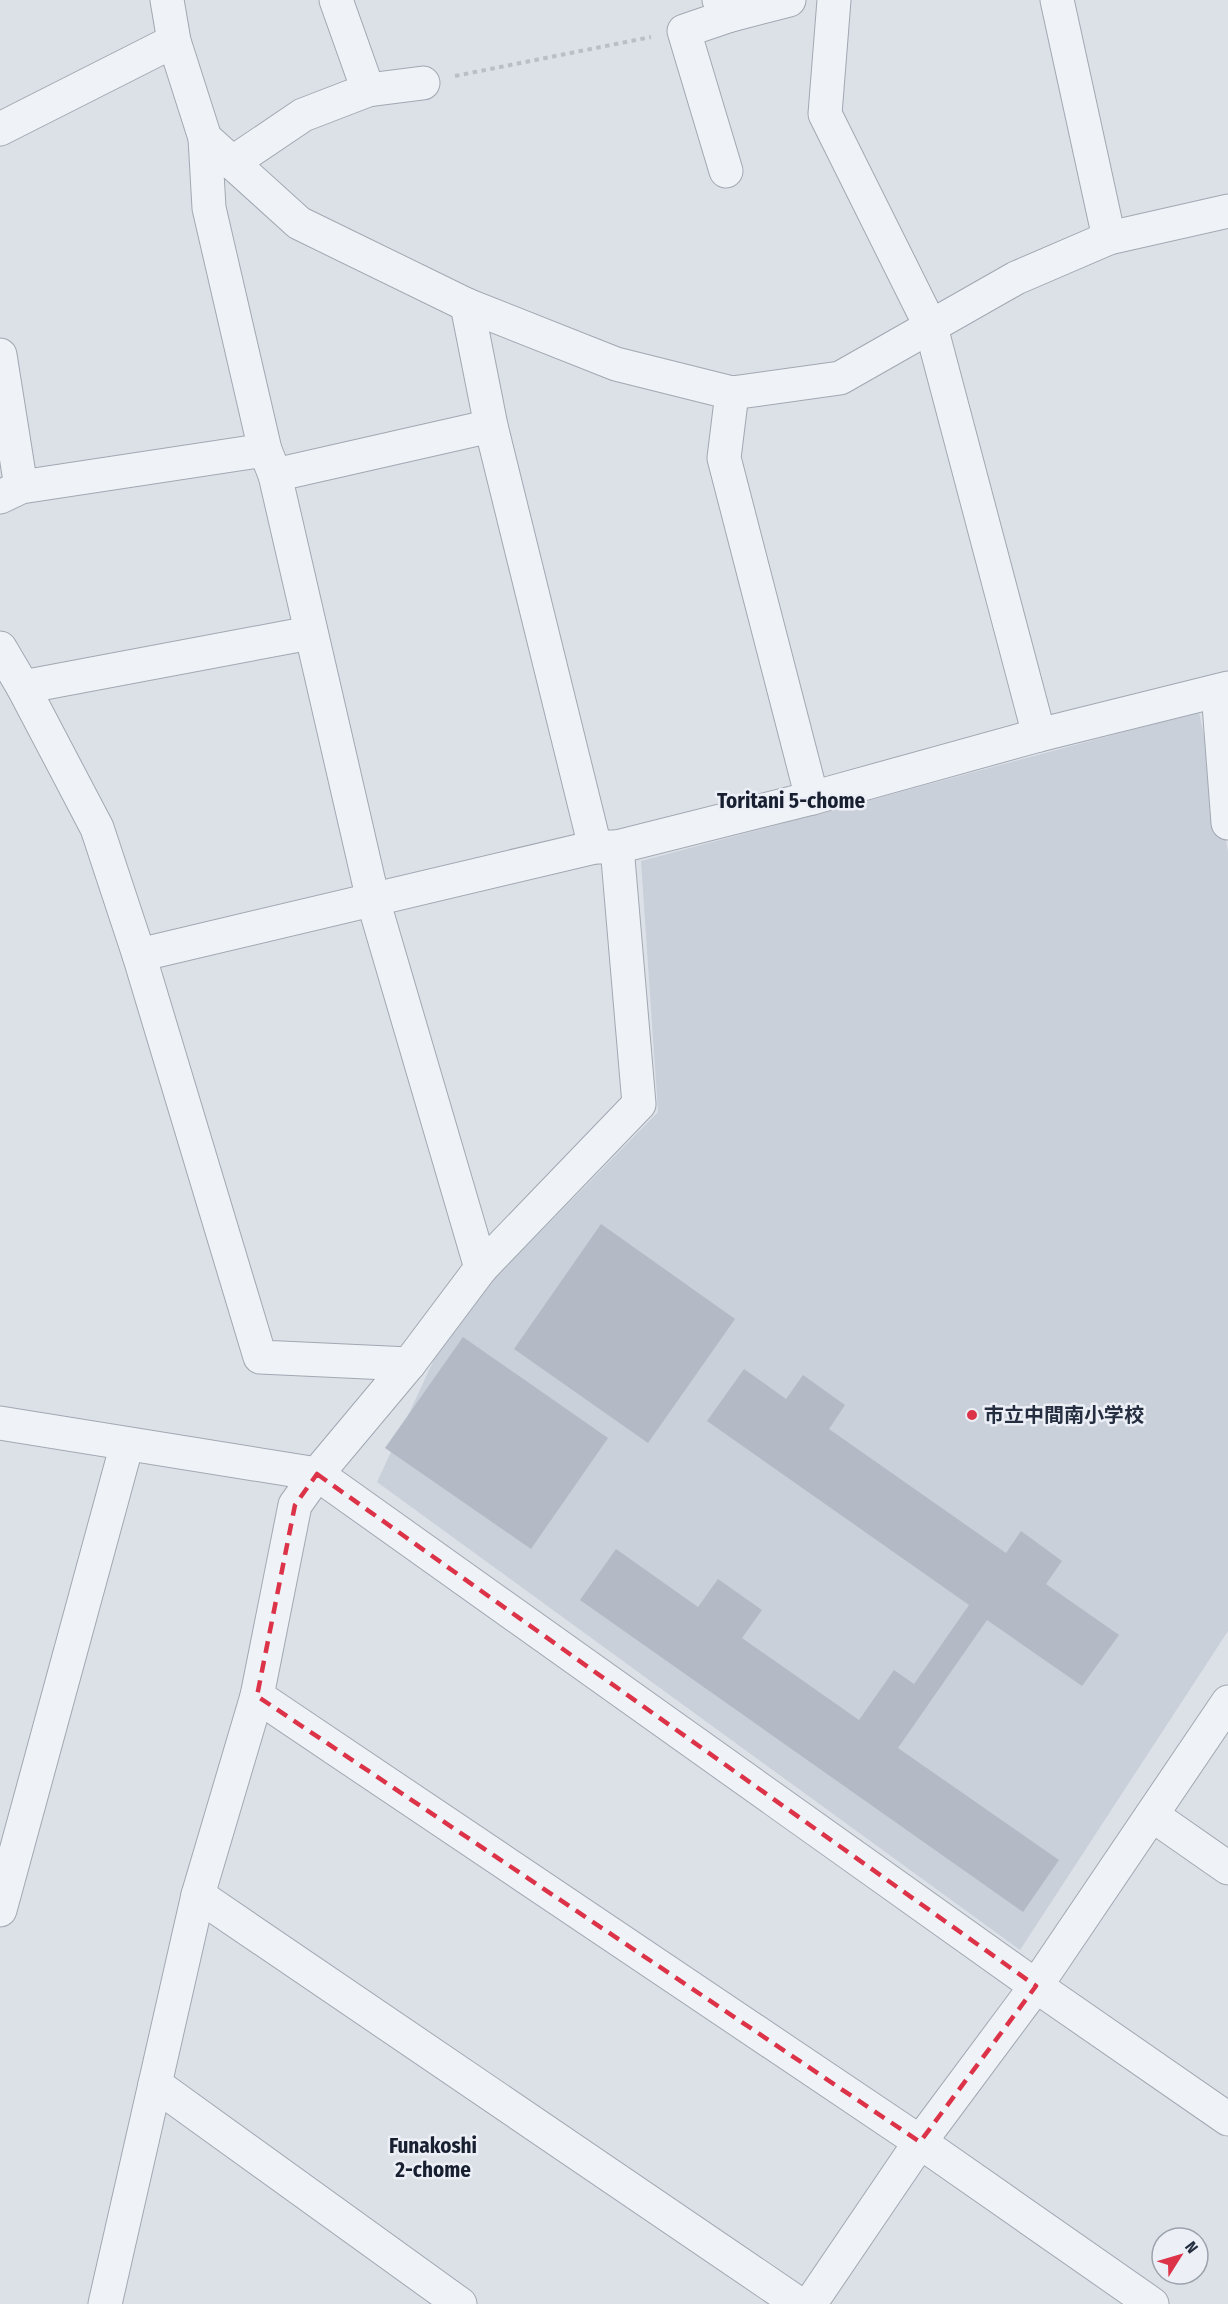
<svg xmlns="http://www.w3.org/2000/svg" width="1228" height="2304" font-family="'Fira Sans Condensed','Noto Sans JP',sans-serif">
<style>
.built{fill:#cad0da}
.building{fill:#b3bac5}
.lines{fill:none;stroke-linecap:round;stroke-linejoin:round}
.minor-casing{stroke:#a1a8b2;stroke-width:35}
.path{stroke:#babfc7;stroke-width:4;stroke-dasharray:4.5 4.5;stroke-linecap:butt}
.minor{stroke:#eff2f6;stroke-width:33}
.marked{fill:none;stroke:#dc3349;stroke-width:4.5;stroke-dasharray:12 8;stroke-linejoin:round}
.poi-dot{fill:#dc3349;stroke:#ecf0f6;stroke-width:2}
.labels{text-anchor:middle;stroke-width:5;stroke-linejoin:round;paint-order:stroke}
.poi-label{font-size:20px;font-weight:bold;fill:#242e40;stroke:#ecf0f6;text-anchor:start}
.neighbourhood-label{font-size:21px;font-weight:bold;fill:#171f31;stroke:#ecf0f6}
</style>
<rect width="100%" height="100%" fill="#dce1e8"/>
<path class="built" d="M1199 712 1228 851V1631L1020 1950 377 1482 451 1323 658 1112 641 861Z"/>
<g class="building">
<path d="M601 1224 735 1319 648 1443 514 1349Z"/>
<path d="M463 1337 608 1438 531 1549 385 1448Z"/>
<path d="M744 1369 786 1399 803 1375 845 1405 829 1429 1006 1553 1021 1531 1062 1561 1046 1584 1119 1635 1082 1686 987 1620 898 1748 1059 1860 1023 1912 580 1600 616 1549 698 1607 718 1579 762 1610 742 1638 859 1720 894 1670 914 1684 969 1605 707 1421Z"/>
</g>
<g class="lines">
<defs>
<g id="minor">
<path d="M167 0 174 41 205 138 299 223 467 305 616 364 732 393 840 378 1016 278 1109 238 1228 211"/>
<path d="M336 0 368 90"/>
<path d="M719 0 731 15 789 0"/>
<path d="M834 0 825 114 931 327 1039 735"/>
<path d="M1057 0 1109 238"/>
<path d="M0 129 174 41"/>
<path d="M205 138 209 208 265 450 275 475 373 900 481 1268"/>
<path d="M232 163 303 115 368 90 423 83"/>
<path d="M726 171 684 31 731 15"/>
<path d="M467 305 491 426 595 847"/>
<path d="M0 355 21 487"/>
<path d="M732 393 724 458 812 798"/>
<path d="M275 475 491 426"/>
<path d="M0 497 21 487 265 450"/>
<path d="M0 648 23 687 97 828 139 955 595 847H617L812 798 1039 735 1228 688"/>
<path d="M23 687 310 633"/>
<path d="M1218 691 1228 823"/>
<path d="M139 955 260 1357 409 1364"/>
<path d="M0 1423 317 1474 1036 1986 1228 2119"/>
<path d="M257 1696 920 2142 1152 2304"/>
<path d="M1152 1815 1228 1868"/>
<path d="M198 1895 799 2304"/>
<path d="M0 1910 127 1444"/>
<path d="M155 2084 460 2304"/>
<path d="M105 2304 198 1895 257 1696 295 1505 317 1474 409 1364 481 1268 639 1104 617 847"/>
<path d="M810 2304 920 2142 1036 1986 1228 1702"/>
</g>
</defs>
<use href="#minor" class="minor-casing"/>
<path class="path" d="M455 76 651 37"/>
<use href="#minor" class="minor"/>
</g>
<path class="marked" d="M317 1474 1036 1986 920 2142 257 1696 295 1505Z"/>
<circle class="poi-dot" cx="972" cy="1415" r="6"/>
<g class="labels">
<g class="poi-label">
<text x="984" y="1422">市立中間南小学校</text>
</g>
<g class="neighbourhood-label">
<text x="791" y="808">Toritani 5-chome</text>
<text x="433" y="2153">Funakoshi<tspan x="433" dy="24">2-chome</tspan></text>
</g>
</g>
<g transform="translate(1180 2256) rotate(53)"><circle r="28" fill="#ecf0f6" stroke="#9ca2ad" stroke-width="1.5"/>
<path d="M0-4.5L10 22L0 15L-10 22Z" fill="#dc3349"/>
<text y="-9" font-size="16" font-weight="bold" text-anchor="middle" fill="#242e40">N</text>
</g>
</svg>
